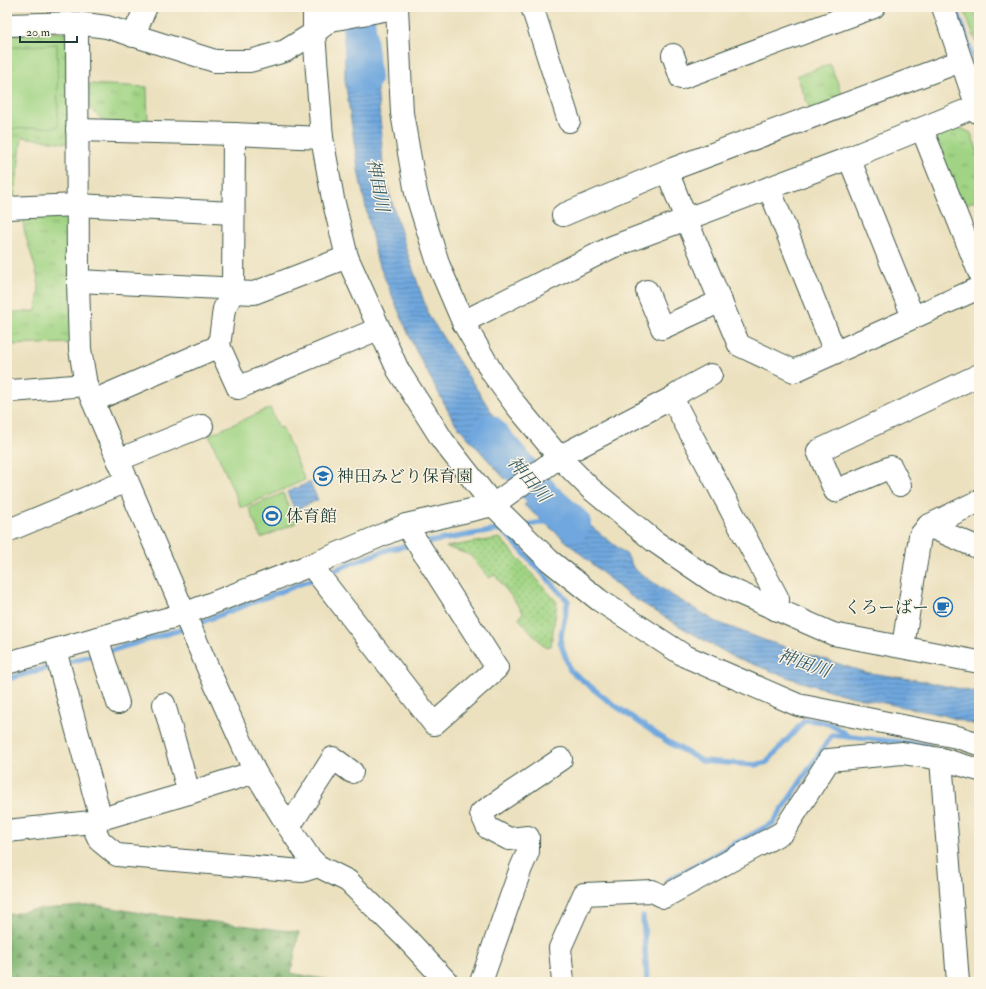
<svg xmlns="http://www.w3.org/2000/svg" width="986" height="989" font-family="'IM FELL Double Pica','Noto Serif JP',serif">
<style>
.grass{fill:url(#grass-dots);stroke:#60885c}
.forest{fill:url(#forest-firs);stroke:#507a53}
.park{fill:url(#park-tufts);stroke:#60885c}
.pitch{fill:#a0d484;stroke:#60885c}
.water{fill:url(#water-rules);stroke:#487289}
.lines{fill:none;stroke-linecap:round;stroke-linejoin:round}
.stream{stroke:#70a7de;stroke-width:5.5}
.river{stroke:#70a7de;stroke-width:34}
.minor-casing{stroke:#3e5649;stroke-width:24}
.minor{stroke:#fff;stroke-width:22}
.labels{text-anchor:middle;stroke-width:3;stroke-linejoin:round;paint-order:stroke}
.poi-label{font-size:17px;fill:#1f3d34;stroke:#fcf5e5;text-anchor:start}
.water-label{font-size:18px;font-style:italic;fill:#375d67;stroke:#fcf5e5}
</style>
<defs>
<pattern id="grass-dots" width="8" height="8" patternUnits="userSpaceOnUse"><rect width="8" height="8" fill="#a0d484"/><path d="M2 2h.1M6 6h.1" fill="none" stroke="#82ad6d" stroke-width="1.8" stroke-linecap="round"/></pattern>
<pattern id="forest-firs" width="22" height="20" patternUnits="userSpaceOnUse"><rect width="22" height="20" fill="#80b672"/><path d="M5 1l3.5 6h-7zM16 11l3.5 6h-7z" fill="#68955e"/></pattern>
<pattern id="park-tufts" width="24" height="20" patternUnits="userSpaceOnUse"><rect width="24" height="20" fill="#a0d484"/><path d="M3 7l-1-3M5 7V3M7 7l1-3M15 17l-1-3M17 17v-4M19 17l1-3" fill="none" stroke="#82ad6d"/></pattern>
<pattern id="water-rules" width="6" height="5" patternUnits="userSpaceOnUse"><rect width="6" height="5" fill="#70a7de"/><path d="M0 2.5h6" fill="none" stroke="#5b89b5"/></pattern>
</defs>
<rect width="100%" height="100%" fill="#fcf5e5"/>
<filter id="ink" filterUnits="userSpaceOnUse"><feTurbulence type="fractalNoise" baseFrequency=".025" numOctaves="2"/><feDisplacementMap in="SourceGraphic" scale="8" xChannelSelector="R" yChannelSelector="G"/><feConvolveMatrix kernelMatrix="1 2 1 2 8 2 1 2 1" color-interpolation-filters="sRGB"/></filter>
<filter id="wash" filterUnits="userSpaceOnUse"><feTurbulence type="fractalNoise" baseFrequency=".012" numOctaves="4" result="noise"/><feDisplacementMap in="SourceGraphic" scale="16" xChannelSelector="R" yChannelSelector="G"/><feGaussianBlur stdDeviation="0.9" result="paint"/><feColorMatrix in="noise" values="0 0 0 0 0 0 0 0 0 0 0 0 0 0 0 0 0 1.4 0 .05"/><feComposite in="paint" operator="in"/></filter>
<g filter="url(#wash)">
<rect width="100%" height="100%" fill="#ece1bf"/>
<path class="grass" d="M500 538 557 602 551 646 545 647 519 619 523 612 495 575 489 578 470 555 446 547Z"/>
<path class="forest" d="M96 905 146 914 299 932 291 973 329 980 332 982H7V915L29 910Z"/>
<g class="park">
<path d="M963 7H979V50Z"/>
<path d="M70 32 72 144 22 137 14 199 7 201V34Z"/>
<path d="M830 64 844 98 810 110 797 76Z"/>
<path d="M89 84 147 87 148 123 104 122 89 107Z"/>
<path d="M956 126 971 133 979 155V199L959 207 930 138Z"/>
<path d="M70 213 72 343 7 345V312L36 311C37 303 39 294 39 286 36 262 24 240 22 215Z"/>
</g>
<g class="pitch">
<path d="M57 44 58 127 7 129V48Z"/>
<path d="M270 408 279 428 282 427 305 480 241 508 209 435Z"/>
<path d="M283 493 296 523 261 538 249 508Z"/>
</g>
<g class="water">
<path d="M371 28 381 128 383 171 405 246 429 316 525 463 505 479 454 422 414 347 377 260 359 175 345 80V37Z"/>
<path d="M310 482 318 500 295 510 287 492Z"/>
<path d="M549 484 582 519 627 555 634 569 673 596 717 622 764 640 864 672 923 681 979 693V726L943 715 849 696 798 681 734 657 686 630 627 594 524 505Z"/>
</g>
<g class="lines">
<g class="stream">
<path d="M956 7 979 76"/>
<path d="M521 526 550 521"/>
<path d="M502 529 568 601 560 641 570 670 607 700 668 742 702 761 756 765 767 762 805 720C826 721 833 724 849 737"/>
<path d="M423 543 509 528"/>
<path d="M324 574 389 549 412 545"/>
<path d="M194 625 316 578"/>
<path d="M106 652 186 628"/>
<path d="M63 664 97 654"/>
<path d="M7 679 55 666"/>
<path d="M667 881 773 823 832 735 918 744 930 747"/>
<path d="M643 916 647 982"/>
</g>
<g class="river">
<path d="M357 7 364 78"/>
<path d="M489 432 546 499 574 524"/>
</g>
</g>
</g>
<g filter="url(#ink)">
<g class="lines">
<defs>
<g id="minor">
<path d="M314 7V33L322 138 333 199 347 257 398 370 443 441 493 505 550 561 599 600 685 656 798 705 957 737 979 744"/>
<path d="M397 7 402 113 416 193 439 266 463 322 493 374 515 404 559 457 591 489 654 541 714 582 833 634 979 662"/>
<path d="M532 7 569 121"/>
<path d="M943 7 979 113"/>
<path d="M77 23 78 281 80 349 86 385 210 673 255 772 286 823 309 857 318 866 348 881 406 938 447 982"/>
<path d="M7 25 77 23 107 27 215 61H250L285 51 314 33 331 20 389 9 391 7"/>
<path d="M133 36 146 7"/>
<path d="M673 55 681 78 874 7"/>
<path d="M922 129 979 272"/>
<path d="M77 130 234 134 322 138"/>
<path d="M849 158 913 317"/>
<path d="M667 171 961 61"/>
<path d="M769 188 835 352"/>
<path d="M7 208 77 205 233 213"/>
<path d="M563 215 667 171 686 219 739 345 794 371 979 288"/>
<path d="M78 281 220 288 233 292 254 293 347 257"/>
<path d="M647 291 662 328 721 301"/>
<path d="M463 322 612 247 849 158 977 106"/>
<path d="M219 346 238 388 378 329"/>
<path d="M7 390 11 391 86 385"/>
<path d="M672 398 685 389 711 375"/>
<path d="M93 401 219 346 224 309 233 292 234 134"/>
<path d="M118 460 202 426"/>
<path d="M900 485 891 467 835 491 818 451 979 375"/>
<path d="M928 526 979 548"/>
<path d="M7 531 127 481"/>
<path d="M311 565 434 724 497 668 406 525"/>
<path d="M97 638 118 703"/>
<path d="M903 647 920 536 928 526 979 501"/>
<path d="M55 650 101 819"/>
<path d="M7 663 184 614 311 565 406 525 493 505 559 457 672 398 778 599 777 610"/>
<path d="M164 704 189 793"/>
<path d="M941 759 958 982"/>
<path d="M91 822 100 841 117 855 302 871 318 866"/>
<path d="M289 827 333 758 352 772"/>
<path d="M7 831 91 822 189 793 255 772"/>
<path d="M481 982 521 868 528 852V837L509 839 488 828 481 813 561 759"/>
<path d="M563 982 560 948 584 894 652 891 664 897 783 832 829 760 902 753 941 759 979 770"/>
</g>
</defs>
<use href="#minor" class="minor-casing"/>
<use href="#minor" class="minor"/>
</g>
</g>
<defs>
<symbol id="school-ring" viewBox="-11 -11 22 22"><circle r="9.5" fill="#fcf5e5" stroke="#1f6fb2" stroke-width="1.5"/><path d="M0-5L7-2L0 1L-7-2ZM-4 1L0 2.5L4 1V4Q0 6-4 4Z" fill="#1f6fb2"/></symbol>
<symbol id="stadium-ring" viewBox="-11 -11 22 22"><circle r="9.5" fill="#fcf5e5" stroke="#1f6fb2" stroke-width="1.5"/><path d="M0-5a6.5 5 0 1 0 0 10a6.5 5 0 1 0 0-10ZM-3.5-1.8h7v3.6h-7Z" fill="#1f6fb2"/></symbol>
<symbol id="cafe-ring" viewBox="-11 -11 22 22"><circle r="9.5" fill="#fcf5e5" stroke="#1f6fb2" stroke-width="1.5"/><path d="M-5.5-4.5H6V0H3Q3 3.5 0 3.5H-2.5Q-5.5 3.5-5.5 0ZM3-3.2v2h1.7v-2ZM-6 4.5H4V6H-6Z" fill="#1f6fb2"/></symbol>
</defs>
<g fill-rule="evenodd">
<use href="#school-ring" x="312" y="465" width="22" height="22"/>
<use href="#stadium-ring" x="261" y="505" width="22" height="22"/>
<use href="#cafe-ring" x="932" y="596" width="22" height="22"/>
</g>
<g class="labels">
<g class="poi-label">
<text x="337" y="482">神田みどり保育園</text>
<text x="286" y="522">体育館</text>
<text x="929" y="613" text-anchor="end">くろーばー</text>
</g>
<g class="water-label">
<text transform="translate(378 185) rotate(79)" y="6">神田川</text>
<text transform="translate(529 479) rotate(49)" y="6">神田川</text>
<text transform="translate(804 663) rotate(19)" y="6">神田川</text>
</g>
</g>
<rect width="986" height="989" fill="none" stroke="#fcf5e5" stroke-width="24"/>
<path d="M20 36v6h57v-6" fill="none" stroke="#1f3d34" stroke-width="2"/>
<text x="26" y="36" font-size="12" fill="#1f3d34" stroke="#fcf5e5" stroke-width="3" paint-order="stroke">20 m</text>
</svg>
